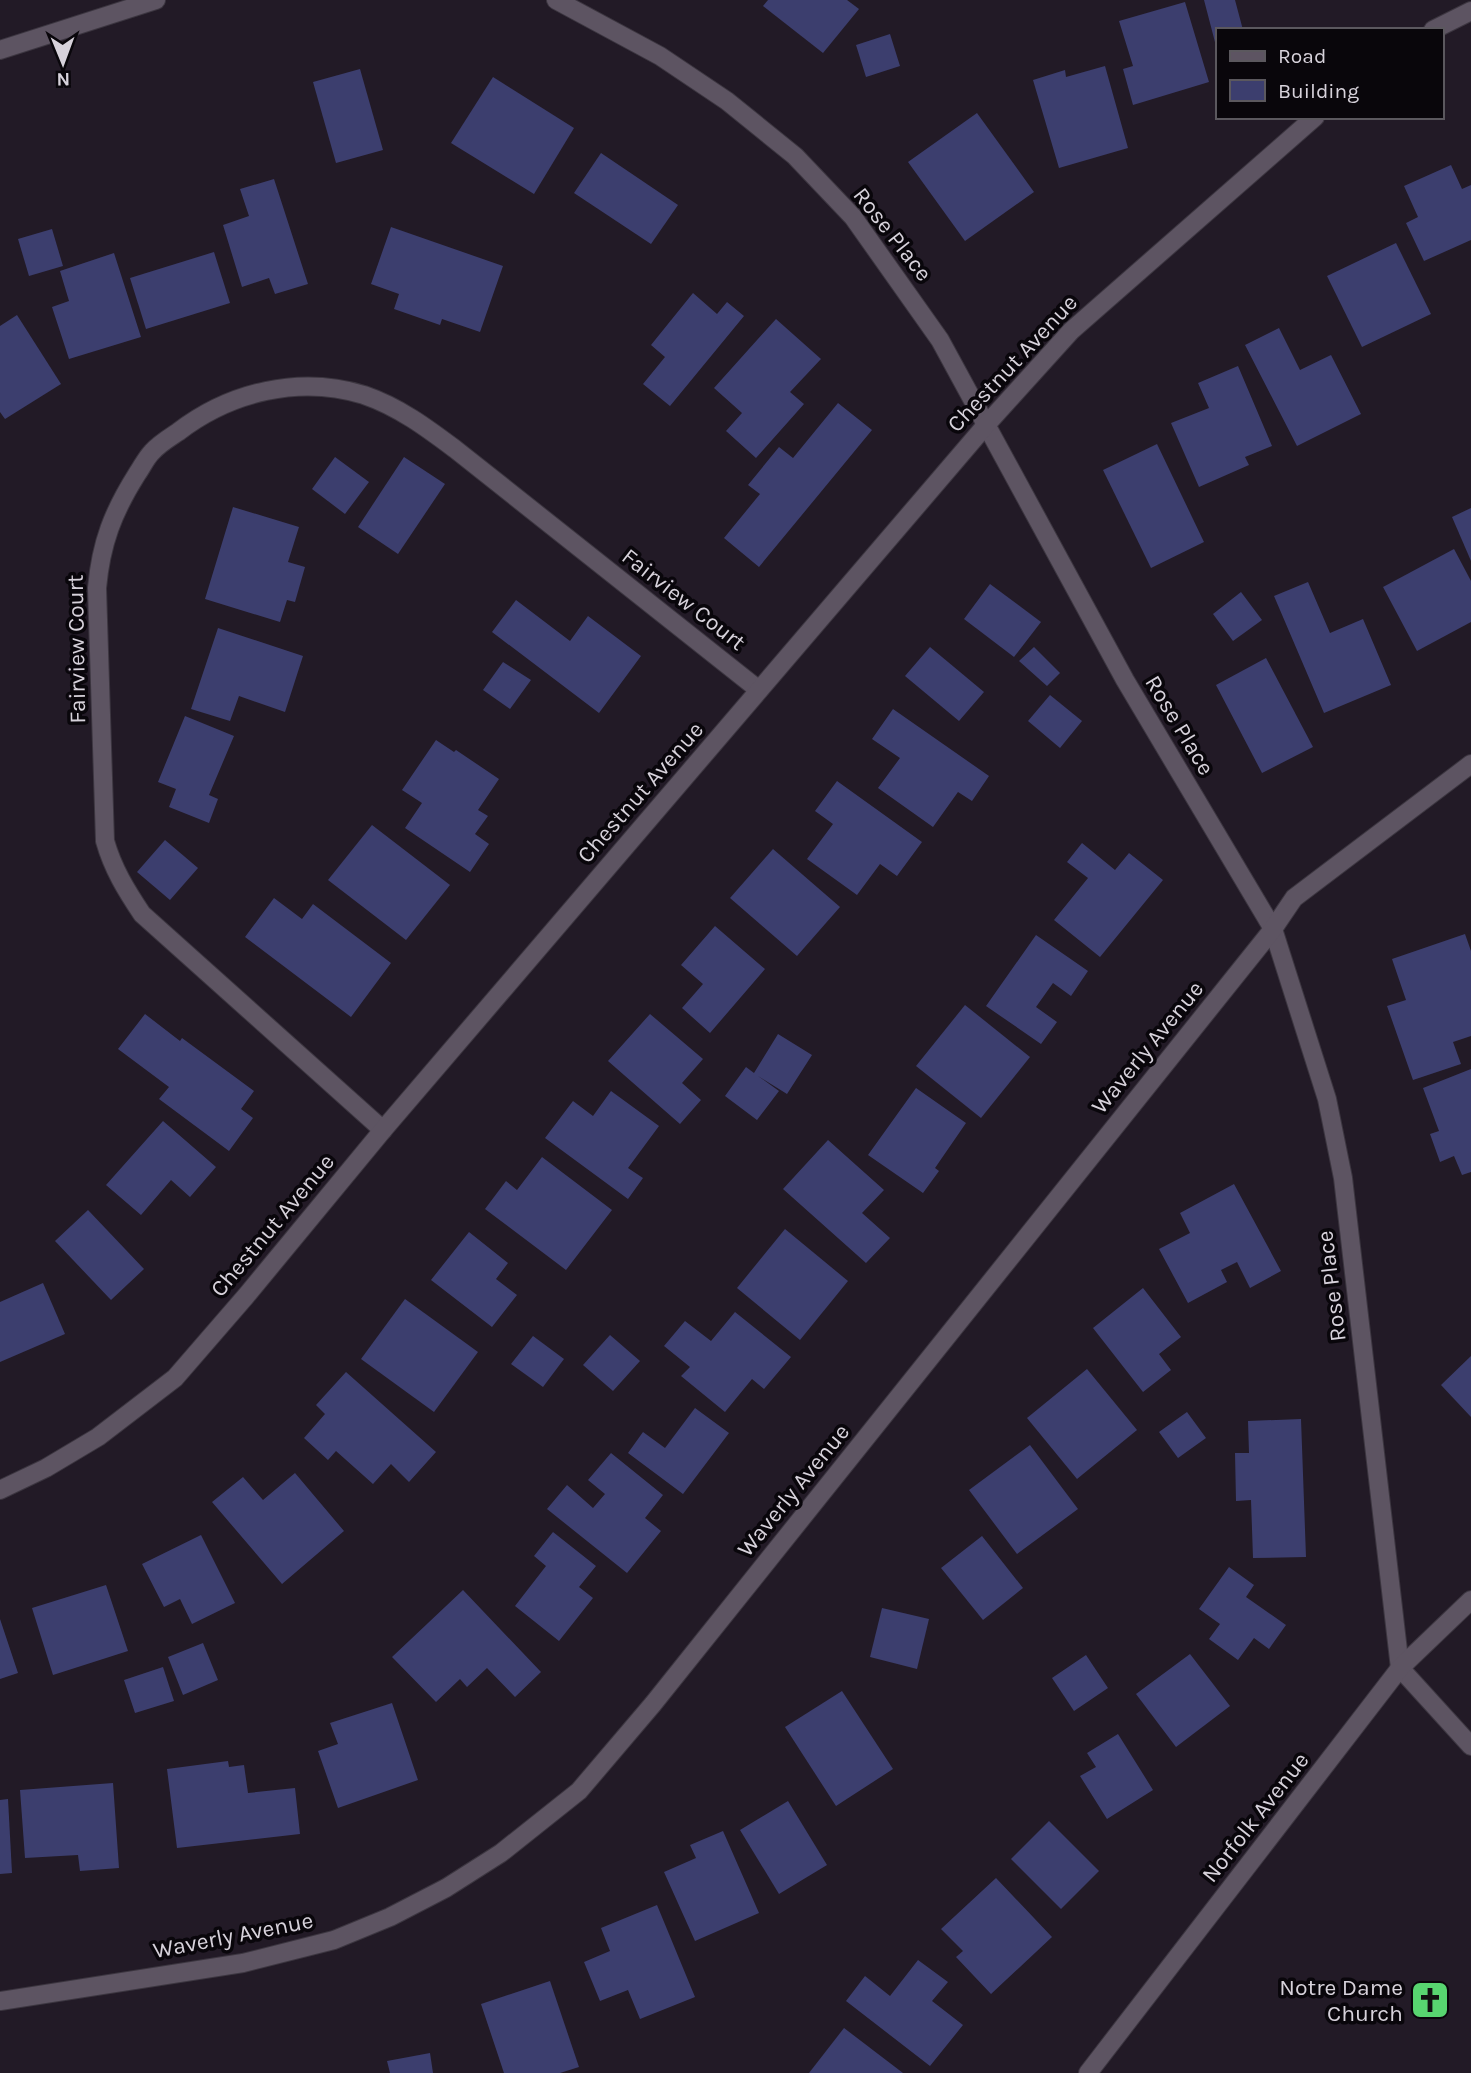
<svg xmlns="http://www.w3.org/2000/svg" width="1471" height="2073" font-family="Karla,sans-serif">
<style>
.building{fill:#3c3e6e}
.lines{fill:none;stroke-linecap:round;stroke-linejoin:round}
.minor-casing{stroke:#3c3640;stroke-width:20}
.minor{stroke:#5d5462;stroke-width:18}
.labels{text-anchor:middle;stroke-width:7;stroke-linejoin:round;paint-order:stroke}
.street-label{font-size:23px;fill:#d7d2db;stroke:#09060b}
.poi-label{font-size:23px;fill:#d7d2db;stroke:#09060b;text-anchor:end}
</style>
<rect width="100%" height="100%" fill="#221a26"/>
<g class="building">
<path d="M768 0H847L859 9 823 53 763 6Z"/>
<path d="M1204 0H1235L1243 30H1217L1216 46Z"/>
<path d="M1185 2 1209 82 1133 105 1123 69 1133 66 1119 21Z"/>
<path d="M890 34 900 66 866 77 856 45Z"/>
<path d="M1105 66 1128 148 1059 168 1033 80 1065 70 1066 77Z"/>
<path d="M360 69 383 150 336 163 313 82Z"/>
<path d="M493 77 574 128 534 194 451 143Z"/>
<path d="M977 113 1034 192 965 241 908 162Z"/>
<path d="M601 153 678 205 651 244 574 193Z"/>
<path d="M1451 165 1462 189 1471 185V240L1424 261 1406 223 1418 217 1404 186Z"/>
<path d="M274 179 308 284 275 294 269 278 242 287 223 225 249 216 240 189Z"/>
<path d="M391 227 503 266 480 332 442 319 440 325 394 309 399 294 371 284Z"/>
<path d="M52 229 63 266 29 276 18 239Z"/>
<path d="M1396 243 1431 314 1362 347 1327 276Z"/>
<path d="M214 252 230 303 146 329 130 278Z"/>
<path d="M114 253 141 337 69 359 52 307 69 301 60 271Z"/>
<path d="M693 293 717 314 727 302 744 316 670 406 643 384 665 357 651 345Z"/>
<path d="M17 315 61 384 5 419 0 412V326Z"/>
<path d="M776 319 821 359 790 392 804 404 756 458 726 431 742 413 714 388Z"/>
<path d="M1279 328 1300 370 1331 355 1361 414 1297 446 1245 345Z"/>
<path d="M1238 366 1272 446 1245 457 1249 465 1199 487 1171 423 1209 408 1198 383Z"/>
<path d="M838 403 872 430 759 567 724 538 760 494 748 485 779 447 793 458Z"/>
<path d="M1157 444 1204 542 1151 568 1103 470Z"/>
<path d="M335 457 369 482 345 514 312 489Z"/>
<path d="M404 457 445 484 398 554 358 527Z"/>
<path d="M233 507 299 527 288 562 305 567 295 602 287 600 280 622 205 599Z"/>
<path d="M1471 508V561L1452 517Z"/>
<path d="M1454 549 1471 581V622L1417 651 1383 587Z"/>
<path d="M1308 582 1330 633 1363 619 1391 685 1324 713 1274 596Z"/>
<path d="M990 584 1041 622 1014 657 964 619Z"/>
<path d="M1241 592 1262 620 1233 641 1213 614Z"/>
<path d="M516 600 570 641 588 616 641 656 599 713 492 632Z"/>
<path d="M218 628 303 656 285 712 239 696 230 721 191 709Z"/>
<path d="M930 647 984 692 959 721 905 676Z"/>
<path d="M1034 647 1060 673 1047 686 1019 661Z"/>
<path d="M1266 658 1313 747 1262 773 1216 685Z"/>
<path d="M503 662 531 680 510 709 483 690Z"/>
<path d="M1050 695 1082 721 1060 748 1028 721Z"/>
<path d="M893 709 989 776 972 801 958 792 933 827 878 788 900 758 872 739Z"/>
<path d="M185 716 234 736 209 795 218 799 209 823 169 807 176 789 158 782Z"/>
<path d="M436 740 454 752 456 750 499 779 478 810 488 816 475 834 489 844 470 872 405 828 422 803 402 790Z"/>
<path d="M837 781 922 842 897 876 880 864 857 895 807 859 833 824 815 811Z"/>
<path d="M372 825 450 885 406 940 328 880Z"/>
<path d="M165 840 198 868 170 900 137 872Z"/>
<path d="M1082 843 1115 870 1129 853 1163 880 1100 957 1054 920 1088 878 1067 862Z"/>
<path d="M773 849 840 907 797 956 730 898Z"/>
<path d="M274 898 302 919 313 904 391 963 351 1017 245 937Z"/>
<path d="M715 926 765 969 710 1033 682 1008 703 984 681 965Z"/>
<path d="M1465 934 1471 951V1036L1453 1042 1461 1064 1413 1080 1387 1006 1406 1000 1392 959Z"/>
<path d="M1036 935 1088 971 1071 996 1053 983 1036 1007 1057 1022 1041 1044 986 1006Z"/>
<path d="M965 1005 1030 1057 981 1118 916 1066Z"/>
<path d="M145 1014 180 1041 182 1038 254 1091 241 1109 253 1118 229 1151 159 1099 169 1087 118 1049Z"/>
<path d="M650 1014 703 1059 682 1083 701 1100 680 1124 608 1061Z"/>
<path d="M778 1034 812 1055 787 1094 758 1076 779 1091 757 1120 725 1096 746 1067 754 1073Z"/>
<path d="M1471 1069V1172L1462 1175 1454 1156 1440 1162 1430 1134 1439 1131 1423 1088Z"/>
<path d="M916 1088 966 1123 935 1168 939 1171 923 1193 868 1155Z"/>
<path d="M611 1091 659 1126 628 1168 643 1178 628 1199 545 1138 573 1101 593 1116Z"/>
<path d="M163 1121 216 1167 190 1197 171 1180 141 1215 106 1185Z"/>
<path d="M828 1140 884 1190 862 1213 890 1238 866 1263 783 1189Z"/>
<path d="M542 1157 612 1210 566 1270 485 1209 506 1181 517 1190Z"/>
<path d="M1234 1184 1281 1271 1250 1288 1237 1262 1221 1270 1227 1282 1188 1303 1159 1249 1190 1233 1180 1213Z"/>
<path d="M88 1210 144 1269 111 1300 55 1241Z"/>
<path d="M785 1229 848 1281 800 1340 737 1288Z"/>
<path d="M469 1232 508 1263 496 1279 517 1295 492 1327 431 1280Z"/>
<path d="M43 1283 65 1334 0 1362V1302Z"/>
<path d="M1143 1288 1181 1337 1159 1354 1171 1370 1143 1392 1093 1328Z"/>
<path d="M405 1299 478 1352 434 1412 361 1359Z"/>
<path d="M735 1312 791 1357 764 1389 752 1379 725 1412 681 1376 690 1367 664 1346 685 1321 711 1341Z"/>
<path d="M610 1335 640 1361 613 1391 583 1365Z"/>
<path d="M533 1336 564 1359 543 1387 511 1364Z"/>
<path d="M1471 1356V1417L1441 1385Z"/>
<path d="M1087 1369 1137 1430 1077 1479 1027 1418Z"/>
<path d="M346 1372 436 1452 409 1482 391 1464 373 1484 336 1451 328 1460 304 1438 325 1414 316 1405Z"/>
<path d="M695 1408 729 1433 683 1494 628 1453 643 1432 665 1448Z"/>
<path d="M1187 1412 1206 1438 1178 1458 1159 1432Z"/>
<path d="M1301 1419 1306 1557 1253 1558 1251 1500 1236 1501 1235 1453H1249L1248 1421Z"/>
<path d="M1030 1445 1078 1509 1017 1554 969 1490Z"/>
<path d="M611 1453 663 1495 645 1518 661 1531 627 1573 547 1509 567 1485 593 1508 605 1494 588 1480Z"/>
<path d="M295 1473 344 1531 282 1584 212 1502 243 1477 263 1500Z"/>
<path d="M553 1532 596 1566 579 1587 593 1598 559 1641 515 1606 546 1566 534 1556Z"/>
<path d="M201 1535 235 1603 192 1624 180 1599 164 1607 142 1564Z"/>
<path d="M982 1536 1023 1588 983 1620 941 1568Z"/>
<path d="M1229 1567 1254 1585 1246 1597 1286 1625 1269 1649 1254 1638 1238 1660 1209 1639 1220 1624 1199 1609Z"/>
<path d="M106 1585 128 1651 53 1675 32 1608Z"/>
<path d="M463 1590 541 1672 515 1697 487 1668 467 1687 460 1679 436 1702 392 1657Z"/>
<path d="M882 1608 929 1619 917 1669 870 1657Z"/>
<path d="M0 1619 18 1673 0 1679Z"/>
<path d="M203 1643 218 1680 183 1695 168 1657Z"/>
<path d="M1190 1654 1230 1706 1176 1747 1136 1694Z"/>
<path d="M1086 1655 1108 1688 1074 1711 1052 1678Z"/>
<path d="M163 1667 174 1701 135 1713 124 1680Z"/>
<path d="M842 1691 893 1769 836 1806 785 1727Z"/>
<path d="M392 1703 418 1780 338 1808 318 1751 338 1744 330 1723Z"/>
<path d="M1118 1734 1153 1790 1107 1819 1080 1776 1096 1767 1087 1753Z"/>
<path d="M228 1761 229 1767 244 1765 248 1793 295 1788 300 1834 177 1848 167 1769Z"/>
<path d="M113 1783 119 1868 80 1871 78 1855 25 1858 20 1790Z"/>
<path d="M8 1799 12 1873 0 1874V1800Z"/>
<path d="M788 1801 827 1865 779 1894 740 1830Z"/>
<path d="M1049 1821 1099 1871 1061 1909 1011 1859Z"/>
<path d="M723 1831 759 1913 695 1941 664 1872 696 1858 690 1845Z"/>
<path d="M996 1878 1052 1937 991 1994 956 1957 963 1951 941 1929Z"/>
<path d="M657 1905 695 1997 640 2019 628 1990 600 2001 584 1962 610 1951 601 1928Z"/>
<path d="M918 1960 948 1982 932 2001 963 2025 930 2066 846 2001 865 1976 890 1996Z"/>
<path d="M550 1981 579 2067 560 2073H504L481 2004Z"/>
<path d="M844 2028 903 2073H809Z"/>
<path d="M430 2053 433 2073H390L387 2061Z"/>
</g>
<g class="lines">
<defs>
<g id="minor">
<path d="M556 0 660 56 727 101 795 156 853 217 940 340 1125 680 1273 929 1327 1099 1343 1178 1400 1668 1471 1746"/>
<path d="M1433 30 1471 11"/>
<path d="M0 50 156 0"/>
<path d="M383 1130 142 914C126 890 113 869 105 841L97 588C101 543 113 512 137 474 142 467 146 458 152 452 159 444 169 438 178 432 230 392 299 375 364 395 399 407 427 428 455 449L759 690"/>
<path d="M0 1490 46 1468 98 1437 175 1378 246 1296 383 1130 986 425 1071 331 1315 117"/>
<path d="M0 2001 243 1963 334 1940 390 1917 446 1888 501 1853 579 1791 653 1704 1273 929 1294 898 1471 764"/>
<path d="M1088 2073 1400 1668 1471 1600"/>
</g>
</defs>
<use href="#minor" class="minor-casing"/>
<use href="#minor" class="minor"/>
</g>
<defs>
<symbol id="church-square" viewBox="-11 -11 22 22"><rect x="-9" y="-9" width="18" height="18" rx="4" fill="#58d570" stroke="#09060b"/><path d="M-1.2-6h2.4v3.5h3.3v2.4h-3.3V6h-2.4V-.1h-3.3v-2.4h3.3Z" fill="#111"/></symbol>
</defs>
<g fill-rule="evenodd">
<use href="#church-square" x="1408" y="1978" width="44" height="44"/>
</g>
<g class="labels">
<g class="street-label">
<text transform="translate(893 234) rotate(52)" y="8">Rose Place</text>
<text transform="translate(1012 363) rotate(-47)" y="8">Chestnut Avenue</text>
<text transform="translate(684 599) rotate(38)" y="8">Fairview Court</text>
<text transform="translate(76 649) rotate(-91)" y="8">Fairview Court</text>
<text transform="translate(1180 725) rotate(59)" y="8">Rose Place</text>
<text transform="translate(640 792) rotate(-49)" y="8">Chestnut Avenue</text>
<text transform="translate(1147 1047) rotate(-51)" y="8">Waverly Avenue</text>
<text transform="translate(272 1225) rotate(-50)" y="8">Chestnut Avenue</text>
<text transform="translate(1331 1286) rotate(-97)" y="8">Rose Place</text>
<text transform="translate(793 1490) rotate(-51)" y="8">Waverly Avenue</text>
<text transform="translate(1255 1817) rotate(-52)" y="8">Norfolk Avenue</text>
<text transform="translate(233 1935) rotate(-11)" y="8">Waverly Avenue</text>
</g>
<g class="poi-label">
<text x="1403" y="1995">Notre Dame<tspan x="1403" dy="26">Church</tspan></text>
</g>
</g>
<rect x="1216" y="28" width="228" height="91" fill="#09060b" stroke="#5b585e" stroke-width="2"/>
<rect x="1230" y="51" width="35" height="10" fill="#5d5462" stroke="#5b585e" stroke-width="2"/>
<text x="1278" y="63" font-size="21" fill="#d7d2db">Road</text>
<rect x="1230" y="80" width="35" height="21" fill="#3c3e6e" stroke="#5b585e" stroke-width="2"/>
<text x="1278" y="98" font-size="21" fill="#d7d2db">Building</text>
<g transform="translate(63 63) rotate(179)" stroke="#09060b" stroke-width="5" paint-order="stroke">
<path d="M0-5L12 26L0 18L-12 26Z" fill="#d7d2db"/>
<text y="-10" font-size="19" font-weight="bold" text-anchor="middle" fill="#d7d2db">N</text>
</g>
</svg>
